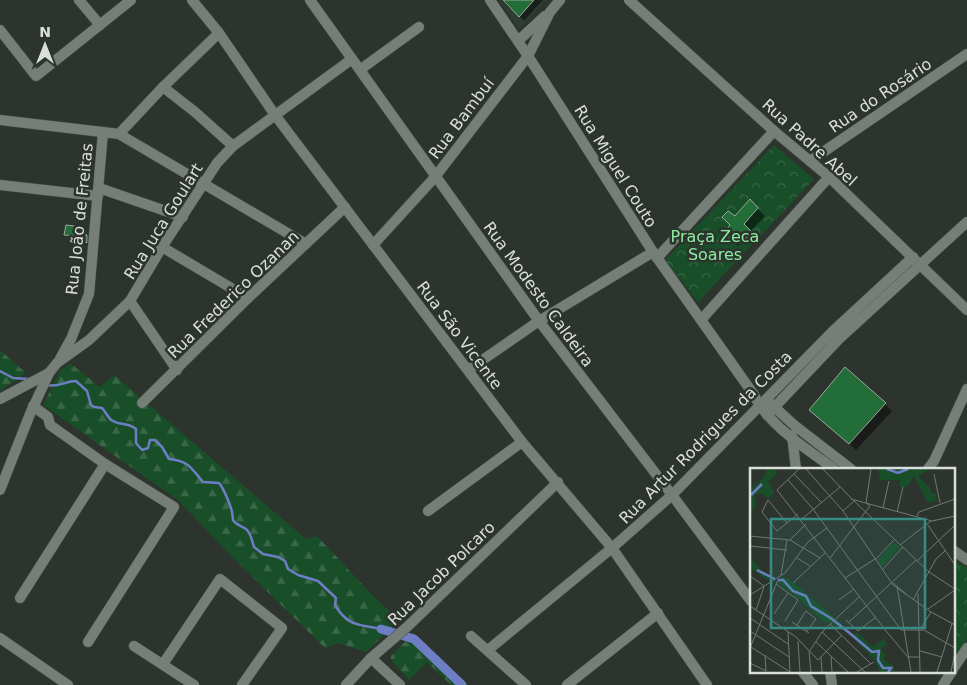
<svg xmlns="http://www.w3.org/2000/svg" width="967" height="685" font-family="'DejaVu Sans',sans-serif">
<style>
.built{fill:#303d33}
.forest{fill:url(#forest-firs)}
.park{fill:url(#park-crowns)}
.shadow{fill:#0007}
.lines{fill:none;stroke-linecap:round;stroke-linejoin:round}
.stream{stroke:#6d7ec5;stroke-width:2.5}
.canal{stroke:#6d7ec5;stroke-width:9}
.building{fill:#236d39;stroke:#9da69f}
.minor-casing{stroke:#4c534d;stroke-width:11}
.minor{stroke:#757e77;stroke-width:10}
.labels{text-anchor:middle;stroke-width:5;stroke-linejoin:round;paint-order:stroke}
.street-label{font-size:16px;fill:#dbdfdb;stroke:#2d342e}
.park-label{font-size:16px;fill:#8beca0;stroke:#2d342e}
.inset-river{fill:none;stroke:#6d7ec5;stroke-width:2.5}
.inset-road{fill:none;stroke:#737873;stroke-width:1}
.view{fill:#388b84;fill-opacity:0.15;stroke:#388b84;stroke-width:2.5}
.inset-edge{fill:none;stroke:#dbdfdb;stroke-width:2.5}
</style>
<defs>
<pattern id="forest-firs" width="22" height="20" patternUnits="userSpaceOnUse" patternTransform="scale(1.25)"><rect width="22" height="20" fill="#184e28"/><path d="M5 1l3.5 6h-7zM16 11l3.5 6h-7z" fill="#396747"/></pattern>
<pattern id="park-crowns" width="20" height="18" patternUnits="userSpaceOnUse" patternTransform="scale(1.25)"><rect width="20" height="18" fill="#184e28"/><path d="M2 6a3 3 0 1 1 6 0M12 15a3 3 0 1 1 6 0" fill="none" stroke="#396747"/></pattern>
</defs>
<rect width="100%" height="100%" fill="#2d342e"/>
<path class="built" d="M499 0H546L519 29Z"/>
<g class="forest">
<path d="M0 350 26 373 0 391Z"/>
<path d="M70 363 100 387 114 375 306 539 317 536 376 599 400 620 366 652 338 643 325 648 231 556 179 501 43 405 60 371Z"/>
<path d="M414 633 468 685H451L427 662 409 680 391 660V656Z"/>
</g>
<g class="park">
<path d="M774 145 814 179 698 302 665 260Z"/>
<path d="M953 559 967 568V639L955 659H953Z"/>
</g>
<g class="shadow">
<path d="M502 0H543L524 21 511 7 510 9Z"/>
<path d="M750 201 765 216 750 232 757 239 753 245 746 238 738 246 725 233Z"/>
<path d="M82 228 85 232 84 236 90 239 89 245 77 244 75 238H69L66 234Z"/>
<path d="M885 404 892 411 856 450 818 416Z"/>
</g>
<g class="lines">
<g class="stream">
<path d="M0 371 13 378 29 379"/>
<path d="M46 385C57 388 66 381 76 381L87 391 91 405 94 407 102 408C106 412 108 419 113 421 121 426 127 422 136 429V443L142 450 148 448 150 440H155L162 447 169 459C189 461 191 468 203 482L219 483C223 487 231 506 232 512 232 512 233 519 233 520 236 525 242 526 246 529 251 533 252 541 254 547L263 554 278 557 285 561 288 569 298 575 318 581 336 598 335 605C348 627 359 624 381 629"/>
</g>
<path class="canal" d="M381 629 414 639 462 685"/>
</g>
<g class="building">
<path d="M503 0H534L519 17Z"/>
<path d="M750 199 758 208 744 224 751 231 746 239 738 232 731 240 723 234 730 225 722 217 728 211 735 216Z"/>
<path d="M66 225 82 227 81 234 87 235V243L73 241 74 236 64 235Z"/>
<path d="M845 367 886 403 849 444 809 410Z"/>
</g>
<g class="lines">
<defs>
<g id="minor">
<path d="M79 0 100 25"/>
<path d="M192 0 219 33 275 115 522 442 612 548 707 685"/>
<path d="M310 0 539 321 672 495 751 601"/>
<path d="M490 0 528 56 653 252 754 395C768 425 807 449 834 469"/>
<path d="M629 0 774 131 829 177 967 310"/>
<path d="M0 30 36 76 131 0"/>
<path d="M518 41 545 16"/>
<path d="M361 69 419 27"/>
<path d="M163 87 195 112 233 146"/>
<path d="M0 120 119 134 306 244"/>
<path d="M119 134 163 87 219 33"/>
<path d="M810 161 967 54"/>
<path d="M0 185 98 196"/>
<path d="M99 188 183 217"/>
<path d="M373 245 435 177 528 56 550 12 560 0"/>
<path d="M162 247 248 298"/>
<path d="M657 258 774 131"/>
<path d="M130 301 177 370"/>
<path d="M701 320 829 177"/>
<path d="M60 359 71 339 89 294 103 132"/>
<path d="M468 370 539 321 653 252"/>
<path d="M0 399 49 373 57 363 89 340 130 301 162 247 204 183 217 163 233 146 352 59"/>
<path d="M142 403 248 298 345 207"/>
<path d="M770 403 794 425 851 469"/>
<path d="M33 406 48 417 50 425 105 464 174 507 88 642"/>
<path d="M767 415 839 339 967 222"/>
<path d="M792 435 796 469"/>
<path d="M928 469 934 461 967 389"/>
<path d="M0 490 30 414 49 373"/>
<path d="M428 511 522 442"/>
<path d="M953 550 967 560"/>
<path d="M20 598 105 464"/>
<path d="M471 636 526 685"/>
<path d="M0 638 68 685"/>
<path d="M134 646 194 685"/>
<path d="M488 650 612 548 672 495 832 332 913 257"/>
<path d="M371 658 400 685"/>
<path d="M163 664 220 579 282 628 242 685"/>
<path d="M953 669 967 648"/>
<path d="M802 671 813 685"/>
<path d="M830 671 832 685"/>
<path d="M346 685 371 658 407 627 558 482"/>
<path d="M567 685 658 613"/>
<path d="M943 685 952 671"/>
</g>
</defs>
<use href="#minor" class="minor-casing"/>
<use href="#minor" class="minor"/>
</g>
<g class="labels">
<g class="street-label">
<text transform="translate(880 95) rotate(-34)" y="6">Rua do Rosário</text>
<text transform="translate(461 118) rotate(-53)" y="6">Rua Bambuí</text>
<text transform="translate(810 142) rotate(42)" y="6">Rua Padre Abel</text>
<text transform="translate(616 166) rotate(58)" y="6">Rua Miguel Couto</text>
<text transform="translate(79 219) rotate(-84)" y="6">Rua João de Freitas</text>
<text transform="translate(163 221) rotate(-58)" y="6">Rua Juca Goulart</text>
<text transform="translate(233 294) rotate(-44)" y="6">Rua Frederico Ozanan</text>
<text transform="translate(539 294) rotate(54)" y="6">Rua Modesto Caldeira</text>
<text transform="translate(460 335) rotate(53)" y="6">Rua São Vicente</text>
<text transform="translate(705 437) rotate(-45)" y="6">Rua Artur Rodrigues da Costa</text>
<text transform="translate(441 573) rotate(-44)" y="6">Rua Jacob Polcaro</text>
</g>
<g class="park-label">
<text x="715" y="242">Praça Zeca<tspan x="715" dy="18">Soares</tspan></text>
</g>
</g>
<g transform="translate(750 468)">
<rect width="205" height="205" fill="#2d342e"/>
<path d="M17 1H25L27 6 18 14 24 25 18 31 11 25 4 28 6 36 0 47V22L15 8ZM128 1H180L168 8 180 20 182 26 185 25 187 32 178 35 164 8 157 19H150V12H130ZM0 89 13 104 25 110 15 111 0 100ZM32 109 39 111 85 150 79 155 73 154 49 131 28 115ZM87 152 103 167 107 164 123 179 133 171 137 176 131 181 136 187 133 191 143 197 144 204H130L124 191 89 156 86 159 83 156Z" fill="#184e28"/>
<path d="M144 74 150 79 132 99 127 92Z" fill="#184e28"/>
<path class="inset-river" d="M137 1 148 5 158 1M1 27 12 16M7 102 25 111M28 112H33L43 123 56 128 61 138 82 151M82 151 102 167M102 167 122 184 129 183 128 192 133 200H141L138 204"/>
<path class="inset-road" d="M49 1 27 22 136 163 158 189H170M56 1 93 43 143 117 181 144 205 157M73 1 102 31M44 6 72 35M184 6 190 35M38 12 63 41 151 162H174L205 180M205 28V47M101 31 182 53 205 48M104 33 179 104 205 121M133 40 139 13M93 43 105 32M147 44 153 19M167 48 169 44 205 31M52 51 90 19M37 55 18 32 12 44 27 63 48 46M178 57 205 97M0 68 40 72 70 90M40 72 56 56M150 77 181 53M0 78 37 82M47 90 60 98M80 90 120 38 116 35 121 1M125 92 144 72M167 93 205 57M132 102 153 79M31 107 37 72M0 108 14 118M95 110 125 91M43 115 76 84M143 115 156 126M26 116 48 132 35 153M147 118 161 204M168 126 170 204M0 127 35 105 58 74 77 60M89 132 104 121M163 132 186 91 195 83M0 138 46 169 68 192M178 141 205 122M6 142 14 119M24 146 38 125M0 150 38 176M96 152 108 163 126 149M42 154 59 165M99 154 166 92M80 156 121 196M47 157 56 143 66 151 57 163M171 160 181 144M0 163 39 189M38 164 40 204M72 164 115 204M48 173 50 204M66 174 98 204M1 179 40 204M0 180 28 112M170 183 192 189M15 187 16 203M71 189 72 204M81 189 82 204M68 192 92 167M0 195 16 203M61 204 59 184 72 164 110 128M107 204 124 194M187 204 202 156M201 204 205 184"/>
<path class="view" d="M21 51H175V160H21Z"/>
<rect width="205" height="205" class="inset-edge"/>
</g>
<g transform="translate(45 45)" stroke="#2d342e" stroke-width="4" paint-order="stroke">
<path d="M0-4L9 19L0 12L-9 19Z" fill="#dbdfdb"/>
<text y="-8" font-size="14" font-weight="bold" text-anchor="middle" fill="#dbdfdb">N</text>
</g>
</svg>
